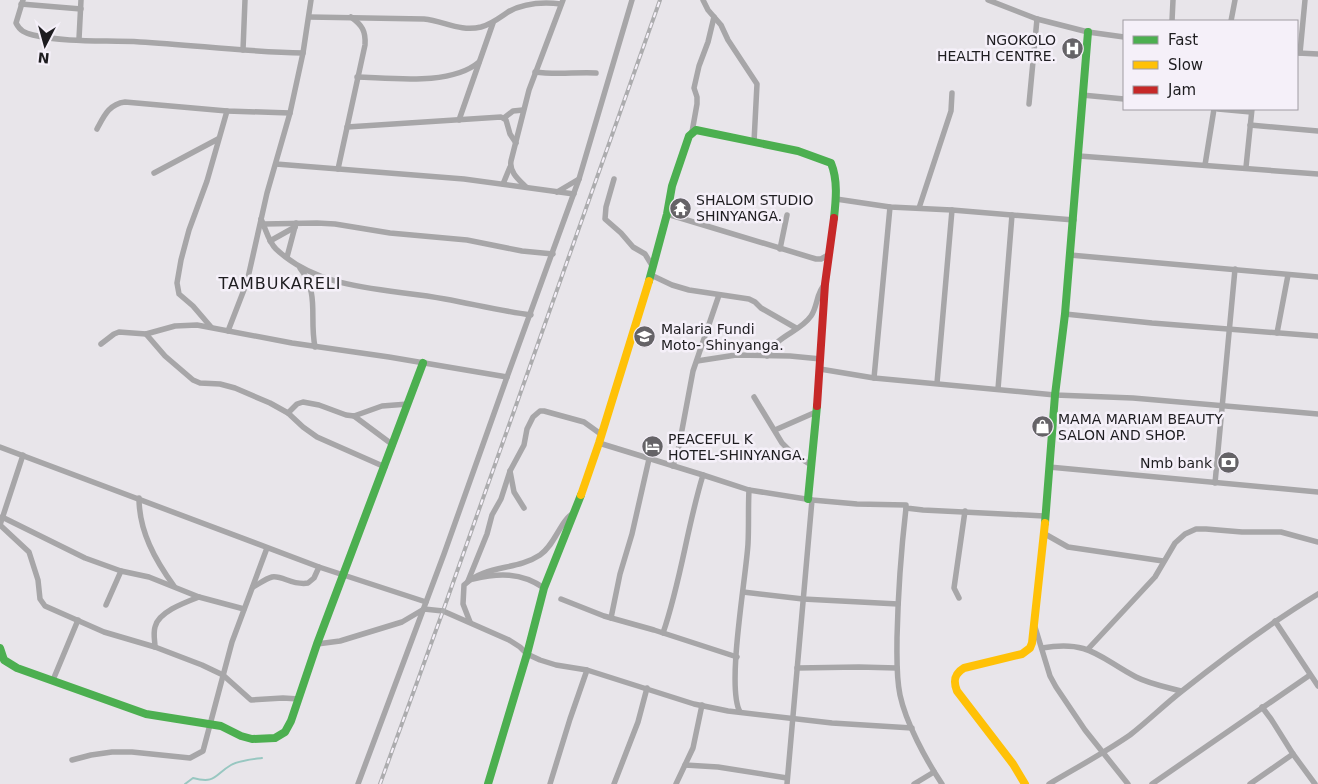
<svg xmlns="http://www.w3.org/2000/svg" width="1318" height="784" font-family="'DejaVu Sans',sans-serif">
<style>
.lines{fill:none;stroke-linecap:round;stroke-linejoin:round}
.stream{stroke:#98c7c1;stroke-width:2}
.street{stroke:#a7a6a8;stroke-width:5.5}
.fast{stroke:#4caf50;stroke-width:8}
.slow{stroke:#ffc107;stroke-width:8}
.jam{stroke:#c62828;stroke-width:8}
.rail-casing{stroke:#acacae;stroke-width:4}
.rail{stroke:#f5f0f9;stroke-width:2;stroke-dasharray:5.5;stroke-linecap:butt}
.labels{text-anchor:middle;stroke-width:5;stroke-linejoin:round;paint-order:stroke}
.poi-label{font-size:14px;fill:#1e1d20;stroke:#f5f0f9;text-anchor:start}
.quarter-label{font-size:16px;letter-spacing:1px;fill:#1e1d20;stroke:#f5f0f9}
</style>
<rect width="100%" height="100%" fill="#e8e5ea"/>
<g class="lines">
<path class="stream" d="M185 784 193 778C216 784 214 775 231 765 240 760 252 759 262 758"/>
<g class="street">
<path d="M23 0 16 23C20 31 25 33 33 35 68 43 105 40 140 42 194 45 248 52 303 53"/>
<path d="M703 0 708 10 721 25 728 40 757 84 754 142"/>
<path d="M988 0 1037 19 1088 32 1124 37"/>
<path d="M21 4 81 9"/>
<path d="M309 17 424 19C444 21 460 32 481 27 492 24 499 18 508 12 524 3 544 2 561 4"/>
<path d="M1172 21 1173 0"/>
<path d="M1231 21 1235 0"/>
<path d="M79 39 81 0"/>
<path d="M243 50 245 0"/>
<path d="M1298 53 1318 54"/>
<path d="M1300 53 1305 0"/>
<path d="M535 72C556 75 575 72 596 73"/>
<path d="M357 77C392 78 451 86 479 62"/>
<path d="M1082 95 1124 99"/>
<path d="M1029 104 1037 19"/>
<path d="M1218 109 1251 112"/>
<path d="M504 118 513 111 523 110"/>
<path d="M459 120 493 23"/>
<path d="M1250 125 1318 131"/>
<path d="M347 127 501 117 506 120 510 134 516 143"/>
<path d="M97 129C104 116 109 104 125 102L227 111 290 113"/>
<path d="M692 132 697 104V97L694 88 699 66 708 42 714 17"/>
<path d="M1079 156 1318 174"/>
<path d="M276 164 464 179 574 194"/>
<path d="M1205 165 1214 109"/>
<path d="M1246 167 1252 109"/>
<path d="M338 169 365 45C366 31 362 25 351 17"/>
<path d="M154 173 218 139"/>
<path d="M614 179 606 207 605 219 621 233 633 247 645 254 653 267"/>
<path d="M503 184 510 167"/>
<path d="M526 187C519 180 509 172 511 161L529 90 563 0"/>
<path d="M557 192 579 179"/>
<path d="M836 199 890 207 952 210 1074 220"/>
<path d="M919 208 951 111 952 93"/>
<path d="M667 214 816 259H821L828 255"/>
<path d="M261 219C266 229 268 241 276 249 322 292 387 288 445 299 473 304 501 311 531 315"/>
<path d="M264 224 317 223 335 224 390 233 467 240 522 251 553 254"/>
<path d="M270 241 295 227"/>
<path d="M780 249 787 215"/>
<path d="M1070 255 1318 277"/>
<path d="M287 257 296 223"/>
<path d="M300 268C320 294 309 317 315 347"/>
<path d="M651 275 672 285 689 290 749 299 755 302 761 308 796 328"/>
<path d="M1065 314 1152 323 1318 336"/>
<path d="M211 327 193 306 179 294 177 283 181 260 189 230 207 181 227 111"/>
<path d="M228 331 247 282 267 193 290 113 303 53 311 0"/>
<path d="M1277 333 1288 275"/>
<path d="M146 334 165 356 193 380 200 383 220 384 235 388 270 403 288 413 303 427 317 437 385 467"/>
<path d="M101 344 114 334 119 332 146 334 175 326 197 325 292 343 389 357 507 377"/>
<path d="M767 356C778 334 799 333 811 316 818 306 816 293 825 284"/>
<path d="M697 361 736 355 790 356 821 359"/>
<path d="M820 369 874 378 1055 395 1133 398 1318 414"/>
<path d="M874 378 890 207"/>
<path d="M937 383 952 210"/>
<path d="M998 389 1012 215"/>
<path d="M754 397 782 443 792 453 811 465"/>
<path d="M288 413 297 404 303 402 319 405 346 415 354 416 382 406 408 404"/>
<path d="M354 416 393 445"/>
<path d="M775 430 816 412"/>
<path d="M599 443 703 475 749 490 812 500 857 504 906 505V508L923 510 1044 516"/>
<path d="M0 447 319 567 426 602"/>
<path d="M23 455 0 525 29 552 38 580 40 599 45 606 104 632 155 647 202 665 223 675 251 700 283 698 299 699"/>
<path d="M673 466 679 446 693 371 719 295"/>
<path d="M1049 467 1318 492"/>
<path d="M510 471 514 492 524 508"/>
<path d="M1215 483 1235 269"/>
<path d="M139 498C139 531 155 560 174 586"/>
<path d="M906 508C901 551 898 594 897 638 897 657 896 676 900 695 906 723 926 760 942 784"/>
<path d="M2 517 85 558 121 571 149 577 199 597 244 609"/>
<path d="M1045 534 1068 547 1163 561"/>
<path d="M473 579C498 573 521 572 544 588"/>
<path d="M468 581 487 534 492 515 501 499 510 471 524 445 527 429 533 417 540 411H544L584 422 602 435"/>
<path d="M253 587C259 584 265 579 272 577 282 575 293 586 308 583L314 578 319 567"/>
<path d="M743 592 803 599 898 604"/>
<path d="M959 598 954 588 965 511"/>
<path d="M561 599 604 616 654 630 737 657"/>
<path d="M106 605 121 571"/>
<path d="M611 618 620 574 632 534 649 459"/>
<path d="M1275 621 1318 686"/>
<path d="M470 622 463 604 464 585C486 564 516 571 540 555 556 544 560 520 574 513"/>
<path d="M1035 627 1050 676 1056 687 1085 730 1128 784"/>
<path d="M663 633C681 581 687 527 703 475"/>
<path d="M317 644 340 641 402 622 424 609 443 611 509 640 520 647 527 654 540 660 556 665 587 670 694 704 728 711 832 723 912 728"/>
<path d="M155 647C155 641 153 634 155 627 158 612 186 602 199 597"/>
<path d="M1042 648C1090 640 1098 657 1136 677 1150 684 1166 687 1181 691"/>
<path d="M1088 649 1155 577 1175 543 1185 534 1196 529H1206L1242 532H1281L1318 542"/>
<path d="M797 668 859 667 897 668"/>
<path d="M53 680 78 620"/>
<path d="M1262 707 1271 719 1293 754 1315 784"/>
<path d="M740 712C726 687 746 578 748 544 749 526 748 508 749 490"/>
<path d="M72 760 91 755 112 752H132L190 758 203 751 232 642 267 548"/>
<path d="M685 765 718 767 787 778"/>
<path d="M358 784 444 554 507 377 579 179 632 0"/>
<path d="M550 784 570 719 587 670"/>
<path d="M614 784 638 722 647 688"/>
<path d="M676 784 693 748 702 705"/>
<path d="M787 784 812 500"/>
<path d="M914 784 934 772"/>
<path d="M1049 784C1076 768 1104 753 1130 735 1148 721 1164 705 1182 691 1226 656 1270 623 1318 594"/>
<path d="M1152 784 1310 675"/>
<path d="M1250 784 1293 754"/>
</g>
<g class="fast">
<path d="M649 281 667 214 672 186 689 136 696 130 798 151 831 163C838 180 836 200 834 218"/>
<path d="M808 499 817 406"/>
<path d="M1045 523 1055 395 1065 314 1088 32"/>
<path d="M0 648 4 660 17 668 146 714 221 726 241 736 252 739 275 738 285 732 291 721 317 644 423 363"/>
<path d="M488 784 527 654 544 588 581 495"/>
</g>
<g class="slow">
<path d="M581 495 599 443 649 281"/>
<path d="M1025 784 1013 764 957 691C953 681 954 674 964 668L1022 654 1030 648 1032 643 1045 523"/>
</g>
<path class="jam" d="M817 406 825 284 834 218"/>
<defs>
<path id="rail" d="M380 784 443 611 660 0"/>
</defs>
<use href="#rail" class="rail-casing"/>
<use href="#rail" class="rail"/>
</g>
<defs>
<symbol id="hospital-disc" viewBox="-11 -11 22 22"><circle r="9.5" fill="#656367" stroke="#f5f0f9"/><path d="M-5-5h3v3.5h4V-5h3V5h-3V1.5h-4V5h-3Z" fill="#fff"/></symbol>
<symbol id="temple-disc" viewBox="-11 -11 22 22"><circle r="9.5" fill="#656367" stroke="#f5f0f9"/><path d="M0-6L5-2H3V0L6.5 2.5H4V6H1.5V3h-3V6H-4V2.5H-6.5L-3 0V-2H-5Z" fill="#fff"/></symbol>
<symbol id="school-disc" viewBox="-11 -11 22 22"><circle r="9.5" fill="#656367" stroke="#f5f0f9"/><path d="M0-5L7-2L0 1L-7-2ZM-4 1L0 2.5L4 1V4Q0 6-4 4Z" fill="#fff"/></symbol>
<symbol id="shop-disc" viewBox="-11 -11 22 22"><circle r="9.5" fill="#656367" stroke="#f5f0f9"/><path d="M-5-2.5h2.3a2.7 3.5 0 0 1 5.4 0H5L5.5 6h-11ZM-1.5-2.5h3a1.5 2.3 0 0 0-3 0Z" fill="#fff"/></symbol>
<symbol id="hotel-disc" viewBox="-11 -11 22 22"><circle r="9.5" fill="#656367" stroke="#f5f0f9"/><path d="M-6-4.5h1.5V1H6V5H4.5V3h-9V5H-6ZM-4 0a1.8 1.8 0 1 1 3.6 0ZM.5 0V-2.5h3Q6-2.5 6 0Z" fill="#fff"/></symbol>
<symbol id="bank-disc" viewBox="-11 -11 22 22"><circle r="9.5" fill="#656367" stroke="#f5f0f9"/><path d="M-6-4H6V4H-6ZM0-2.3a2.3 2.3 0 1 0 0 4.6a2.3 2.3 0 1 0 0-4.6Z" fill="#fff"/></symbol>
</defs>
<g fill-rule="evenodd">
<use href="#hospital-disc" x="1060" y="36" width="25" height="25"/>
<use href="#temple-disc" x="668" y="196" width="25" height="25"/>
<use href="#school-disc" x="632" y="324" width="25" height="25"/>
<use href="#shop-disc" x="1030" y="414" width="25" height="25"/>
<use href="#hotel-disc" x="640" y="434" width="25" height="25"/>
<use href="#bank-disc" x="1216" y="450" width="25" height="25"/>
</g>
<g class="labels">
<g class="poi-label">
<text x="1056" y="45" text-anchor="end">NGOKOLO<tspan x="1056" dy="16">HEALTH CENTRE.</tspan></text>
<text x="696" y="205">SHALOM STUDIO<tspan x="696" dy="16">SHINYANGA.</tspan></text>
<text x="661" y="334">Malaria Fundi<tspan x="661" dy="16">Moto- Shinyanga.</tspan></text>
<text x="1058" y="424">MAMA MARIAM BEAUTY<tspan x="1058" dy="16">SALON AND SHOP.</tspan></text>
<text x="668" y="444">PEACEFUL K<tspan x="668" dy="16">HOTEL-SHINYANGA.</tspan></text>
<text x="1212" y="468" text-anchor="end">Nmb bank</text>
</g>
<g class="quarter-label">
<text x="280" y="289">TAMBUKARELI</text>
</g>
</g>
<rect x="1123" y="20" width="175" height="90" fill="#f5f0f9" stroke="#9f9ca2"/>
<rect x="1133" y="36" width="25" height="8" fill="#4caf50" stroke="#9f9ca2"/>
<text x="1168" y="45" font-size="15" fill="#1e1d20">Fast</text>
<rect x="1133" y="61" width="25" height="8" fill="#ffc107" stroke="#9f9ca2"/>
<text x="1168" y="70" font-size="15" fill="#1e1d20">Slow</text>
<rect x="1133" y="86" width="25" height="8" fill="#c62828" stroke="#9f9ca2"/>
<text x="1168" y="95" font-size="15" fill="#1e1d20">Jam</text>
<g transform="translate(45 45) rotate(186)" stroke="#f5f0f9" stroke-width="4" paint-order="stroke">
<path d="M0-4L9 19L0 12L-9 19Z" fill="#1e1d20"/>
<text y="-8" font-size="14" font-weight="bold" text-anchor="middle" fill="#1e1d20">N</text>
</g>
</svg>
